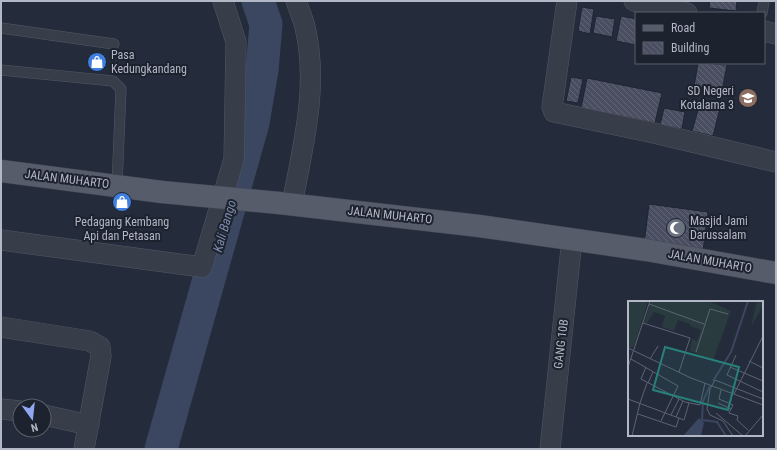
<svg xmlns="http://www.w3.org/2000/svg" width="777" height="450" font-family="'Roboto Condensed',sans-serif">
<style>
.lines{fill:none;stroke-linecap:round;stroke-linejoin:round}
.river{stroke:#3b4661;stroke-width:33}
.building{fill:url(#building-back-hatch);stroke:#1f2431}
.service-casing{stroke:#535865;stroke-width:11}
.minor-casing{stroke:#535865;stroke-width:21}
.primary-casing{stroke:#414653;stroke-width:23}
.service{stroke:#383d4a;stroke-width:10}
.minor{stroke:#383d4a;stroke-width:20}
.primary{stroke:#565c6a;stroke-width:22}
.primary-bridge-casing{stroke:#414653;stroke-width:23;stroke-linecap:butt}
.primary-bridge{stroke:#565c6a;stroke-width:22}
.labels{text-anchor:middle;stroke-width:4;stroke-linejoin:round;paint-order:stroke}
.poi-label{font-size:12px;fill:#b3b8c6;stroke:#1d222f;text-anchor:start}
.street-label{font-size:12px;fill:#b3b8c6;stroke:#1d222f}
.water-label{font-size:13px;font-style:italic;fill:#7d8bab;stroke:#1d222f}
.inset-river{fill:none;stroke:#3b4661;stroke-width:2}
.inset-road{fill:none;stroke:#5d6372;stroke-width:1}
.view{fill:#28807b;fill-opacity:0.15;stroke:#28807b;stroke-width:2}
.inset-edge{fill:none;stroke:#b3b8c6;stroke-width:2}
</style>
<defs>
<pattern id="building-back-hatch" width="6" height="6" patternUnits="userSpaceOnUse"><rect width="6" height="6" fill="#494e60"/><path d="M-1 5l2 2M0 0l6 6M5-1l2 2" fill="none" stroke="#616575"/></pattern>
</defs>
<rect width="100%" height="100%" fill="#242b3a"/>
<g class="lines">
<path class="river" d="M161 449 253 123 262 70 266 24 258 1"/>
</g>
<g class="building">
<path d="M710 1H737L736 11 709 8Z"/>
<path d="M582 7 594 9 590 34 578 31Z"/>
<path d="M596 16 615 19 612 37 593 33Z"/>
<path d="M621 16 636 19V45L616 41Z"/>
<path d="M698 63 727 65 722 91 694 86Z"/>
<path d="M571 77 583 79 578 103 566 101Z"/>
<path d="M587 78 662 93 655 123 581 108Z"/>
<path d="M700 103 720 108 713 136 692 131Z"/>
<path d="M664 108 685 112 682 129 660 125Z"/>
<path d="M649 204 708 212 703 251 644 244Z"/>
</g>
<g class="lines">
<defs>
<g id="service">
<path d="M762 13 764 1"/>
<path d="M1 28 114 44"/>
<path d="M1 70 113 81 121 89 117 186"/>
</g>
<g id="minor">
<path d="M567 1 552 107 554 112 654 133 776 162"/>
<path d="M634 1 687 13"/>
<path d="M764 31 776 34"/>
<path d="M292 204C303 146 319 86 305 27 303 18 299 10 296 1"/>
<path d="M1 240 202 267 234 159 236 42 223 1"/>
<path d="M1 327 90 341 100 347 101 356 84 449"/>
<path d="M1 409 20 411"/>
<path d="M44 415 89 425"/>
<path d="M550 449 572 239"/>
</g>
<g id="primary">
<path d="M1 171 162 192"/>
<path d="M279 203 479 226 646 250 776 273"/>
</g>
</defs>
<use href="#service" class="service-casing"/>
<use href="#minor" class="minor-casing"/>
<use href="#primary" class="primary-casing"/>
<use href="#service" class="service"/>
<use href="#minor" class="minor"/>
<use href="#primary" class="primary"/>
<defs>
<path id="primary-bridge" d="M162 192 279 203"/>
</defs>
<use href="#primary-bridge" class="primary-bridge-casing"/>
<use href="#primary-bridge" class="primary-bridge"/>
</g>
<defs>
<symbol id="shop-disc" viewBox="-11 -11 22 22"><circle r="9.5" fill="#3f7fe0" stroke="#1d222f"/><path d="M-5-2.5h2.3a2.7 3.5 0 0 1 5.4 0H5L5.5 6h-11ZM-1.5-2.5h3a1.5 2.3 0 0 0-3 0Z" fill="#fff"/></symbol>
<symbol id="school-disc" viewBox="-11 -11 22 22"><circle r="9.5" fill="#8d6e63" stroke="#1d222f"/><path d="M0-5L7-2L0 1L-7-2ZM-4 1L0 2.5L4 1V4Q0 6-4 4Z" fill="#fff"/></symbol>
<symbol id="mosque-disc" viewBox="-11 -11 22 22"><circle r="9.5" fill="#6b7280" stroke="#1d222f"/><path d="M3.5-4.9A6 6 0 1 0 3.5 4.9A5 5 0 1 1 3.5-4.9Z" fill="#fff"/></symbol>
</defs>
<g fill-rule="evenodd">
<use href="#shop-disc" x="86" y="51" width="22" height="22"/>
<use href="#school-disc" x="737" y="87" width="22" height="22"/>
<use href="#shop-disc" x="111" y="191" width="22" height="22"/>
<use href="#mosque-disc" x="665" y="217" width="22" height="22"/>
</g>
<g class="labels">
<g class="poi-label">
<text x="111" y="59">Pasa<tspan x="111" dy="14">Kedungkandang</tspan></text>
<text x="734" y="95" text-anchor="end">SD Negeri<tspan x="734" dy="14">Kotalama 3</tspan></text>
<text x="690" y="225">Masjid Jami<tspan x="690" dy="14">Darussalam</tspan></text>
<text x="122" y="226" text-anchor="middle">Pedagang Kembang<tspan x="122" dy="14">Api dan Petasan</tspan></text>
</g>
<g class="street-label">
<text transform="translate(67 179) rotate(7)" y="4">JALAN MUHARTO</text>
<text transform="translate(390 215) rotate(6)" y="4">JALAN MUHARTO</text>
<text transform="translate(710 261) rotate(10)" y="4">JALAN MUHARTO</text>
<text transform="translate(561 344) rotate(-83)" y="4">GANG 10B</text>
</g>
<g class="water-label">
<text transform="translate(224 226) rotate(-74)" y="5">Kali Bango</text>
</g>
</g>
<g transform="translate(628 301)">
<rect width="135" height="135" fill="#242b3a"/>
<path d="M0 0H20L7 43 3 47 0 45ZM23 0H80L103 10 85 59 62 50 64 38 69 40 73 29 62 25V23L50 19 46 30 34 26 37 15 26 11 19 22 16 21ZM129 0H135V4L123 26Z" fill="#2a3b3f"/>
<path d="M71 117 76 122 73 135H55Z" fill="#3b4661"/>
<path class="inset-river" d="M85 80 103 51 120 0M74 119 89 121 98 135M71 123 74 119 75 100 82 85"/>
<path class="inset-road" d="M21 3 76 23M15 22 62 37 51 71M0 47 63 77 135 104M68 51 82 8 100 13M108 54 99 74 135 91M3 58 50 85 33 120M22 58 30 45M121 60 135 67M0 66 22 0M18 66 13 78 57 101 72 104 77 82M102 66 135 80M20 82 25 71M93 89 91 98 105 104 101 112 110 115 109 119 120 129M106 93 135 35M0 98 56 119 61 102M12 102 19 82M90 102 103 108M88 112 115 135M10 113 48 126 51 117M43 114 51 98M48 116 55 100M4 135 12 102M105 135 95 120 82 114 79 108 82 88 87 79 135 98M117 135 135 114"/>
<path class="view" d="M37 46 111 66 100 109 25 89Z"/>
<rect width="135" height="135" class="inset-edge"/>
</g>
<rect width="777" height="450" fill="none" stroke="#b3b8c6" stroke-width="4"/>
<rect x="635" y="12" width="130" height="52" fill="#1d222f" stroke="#595e6b"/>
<rect x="643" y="25" width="20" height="6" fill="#565c6a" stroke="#595e6b"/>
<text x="671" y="32" font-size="12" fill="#b3b8c6">Road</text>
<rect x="643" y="42" width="20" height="12" fill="url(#building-back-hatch)" stroke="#595e6b"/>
<text x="671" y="52" font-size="12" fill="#b3b8c6">Building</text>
<g transform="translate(32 418) rotate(165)"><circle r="19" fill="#1d222f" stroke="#595e6b"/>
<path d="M0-3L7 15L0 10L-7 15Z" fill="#8fa7ef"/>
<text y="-6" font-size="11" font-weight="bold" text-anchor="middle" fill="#b3b8c6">N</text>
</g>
</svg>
